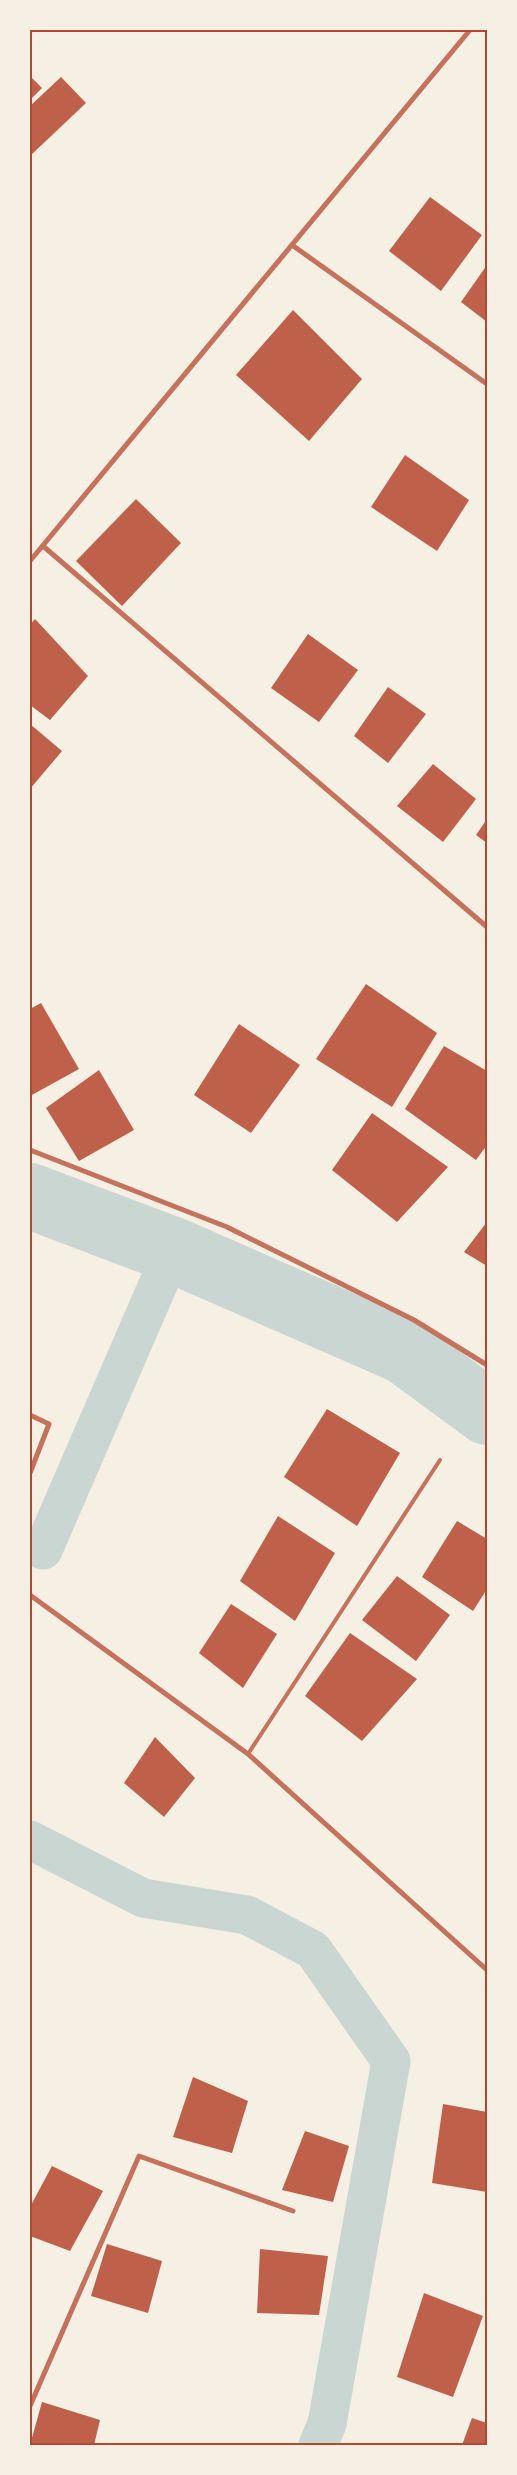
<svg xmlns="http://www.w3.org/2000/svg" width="517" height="2475" font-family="Arial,sans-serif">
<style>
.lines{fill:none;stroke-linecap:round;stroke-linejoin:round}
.canal{stroke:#c9d6d2;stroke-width:39}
.river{stroke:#c9d6d2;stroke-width:66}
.building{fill:#bf614a}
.service{stroke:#c5725c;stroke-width:4}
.minor{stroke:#c5725c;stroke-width:5}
.neatline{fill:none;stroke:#b5482f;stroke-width:2}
</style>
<rect width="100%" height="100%" fill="#f6efe4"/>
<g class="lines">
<g class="canal">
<path d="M43 1550 173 1250"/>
<path d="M30 1840 143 1898 247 1915 313 1950 391 2061 327 2424 318 2445"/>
</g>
<path class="river" d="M30 1196 173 1250 404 1351 487 1412"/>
</g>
<g class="building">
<path d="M30 76 42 88 30 100Z"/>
<path d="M61 77 86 103 30 156V106Z"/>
<path d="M430 197 482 235 441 291 389 251Z"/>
<path d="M487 265V322L461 302Z"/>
<path d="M293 310 362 379 309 441 236 375Z"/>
<path d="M405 455 469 500 437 551 371 507Z"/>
<path d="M136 499 181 543 122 606 76 561Z"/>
<path d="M35 619 88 676 50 720 30 705V625Z"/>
<path d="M308 634 358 670 319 722 271 688Z"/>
<path d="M388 687 426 714 388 763 354 736Z"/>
<path d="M30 724 62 751 30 789Z"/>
<path d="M433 764 476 799 443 842 397 806Z"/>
<path d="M487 819V843L476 835Z"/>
<path d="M366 984 437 1033 392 1107 316 1059Z"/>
<path d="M41 1003 79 1069 30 1096V1009Z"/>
<path d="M239 1024 300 1065 251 1133 194 1095Z"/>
<path d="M444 1046 487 1071V1145L476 1160 405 1109Z"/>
<path d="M99 1070 134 1130 79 1161 46 1108Z"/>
<path d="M372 1113 448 1167 397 1222 332 1170Z"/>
<path d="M487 1222V1266L464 1252Z"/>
<path d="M327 1409 400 1453 357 1526 284 1477Z"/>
<path d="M278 1516 335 1553 295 1621 240 1581Z"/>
<path d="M457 1521 487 1539V1589L473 1611 422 1577Z"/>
<path d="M397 1576 450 1615 416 1661 362 1620Z"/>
<path d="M231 1604 277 1634 243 1688 199 1653Z"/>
<path d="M350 1633 417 1679 362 1741 305 1696Z"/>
<path d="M155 1737 195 1778 164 1817 124 1783Z"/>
<path d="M193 2077 248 2101 232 2153 173 2137Z"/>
<path d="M443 2104 487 2112V2192L432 2183Z"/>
<path d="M305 2131 349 2146 333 2202 282 2190Z"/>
<path d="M52 2166 103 2191 70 2251 30 2236V2207Z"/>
<path d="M107 2244 162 2261 148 2313 91 2296Z"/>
<path d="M260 2249 328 2256 319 2315 257 2313Z"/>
<path d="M424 2293 483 2316 453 2397 397 2377Z"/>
<path d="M42 2402 100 2420 94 2445H30Z"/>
<path d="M472 2418 487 2423V2445H462Z"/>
</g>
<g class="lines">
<path class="service" d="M248 1754 440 1460"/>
<g class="minor">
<path d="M292 245 487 384"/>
<path d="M43 546 487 927"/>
<path d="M30 561 470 30"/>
<path d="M30 1150 227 1227 414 1320 487 1365"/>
<path d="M30 1415 49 1424 30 1473"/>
<path d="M30 1595 248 1754 487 1970"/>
<path d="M30 2406 139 2156 293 2211"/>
</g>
</g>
<rect width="517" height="2475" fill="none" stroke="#f6efe4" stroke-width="62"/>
<rect x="31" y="31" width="455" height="2413" class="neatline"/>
</svg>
